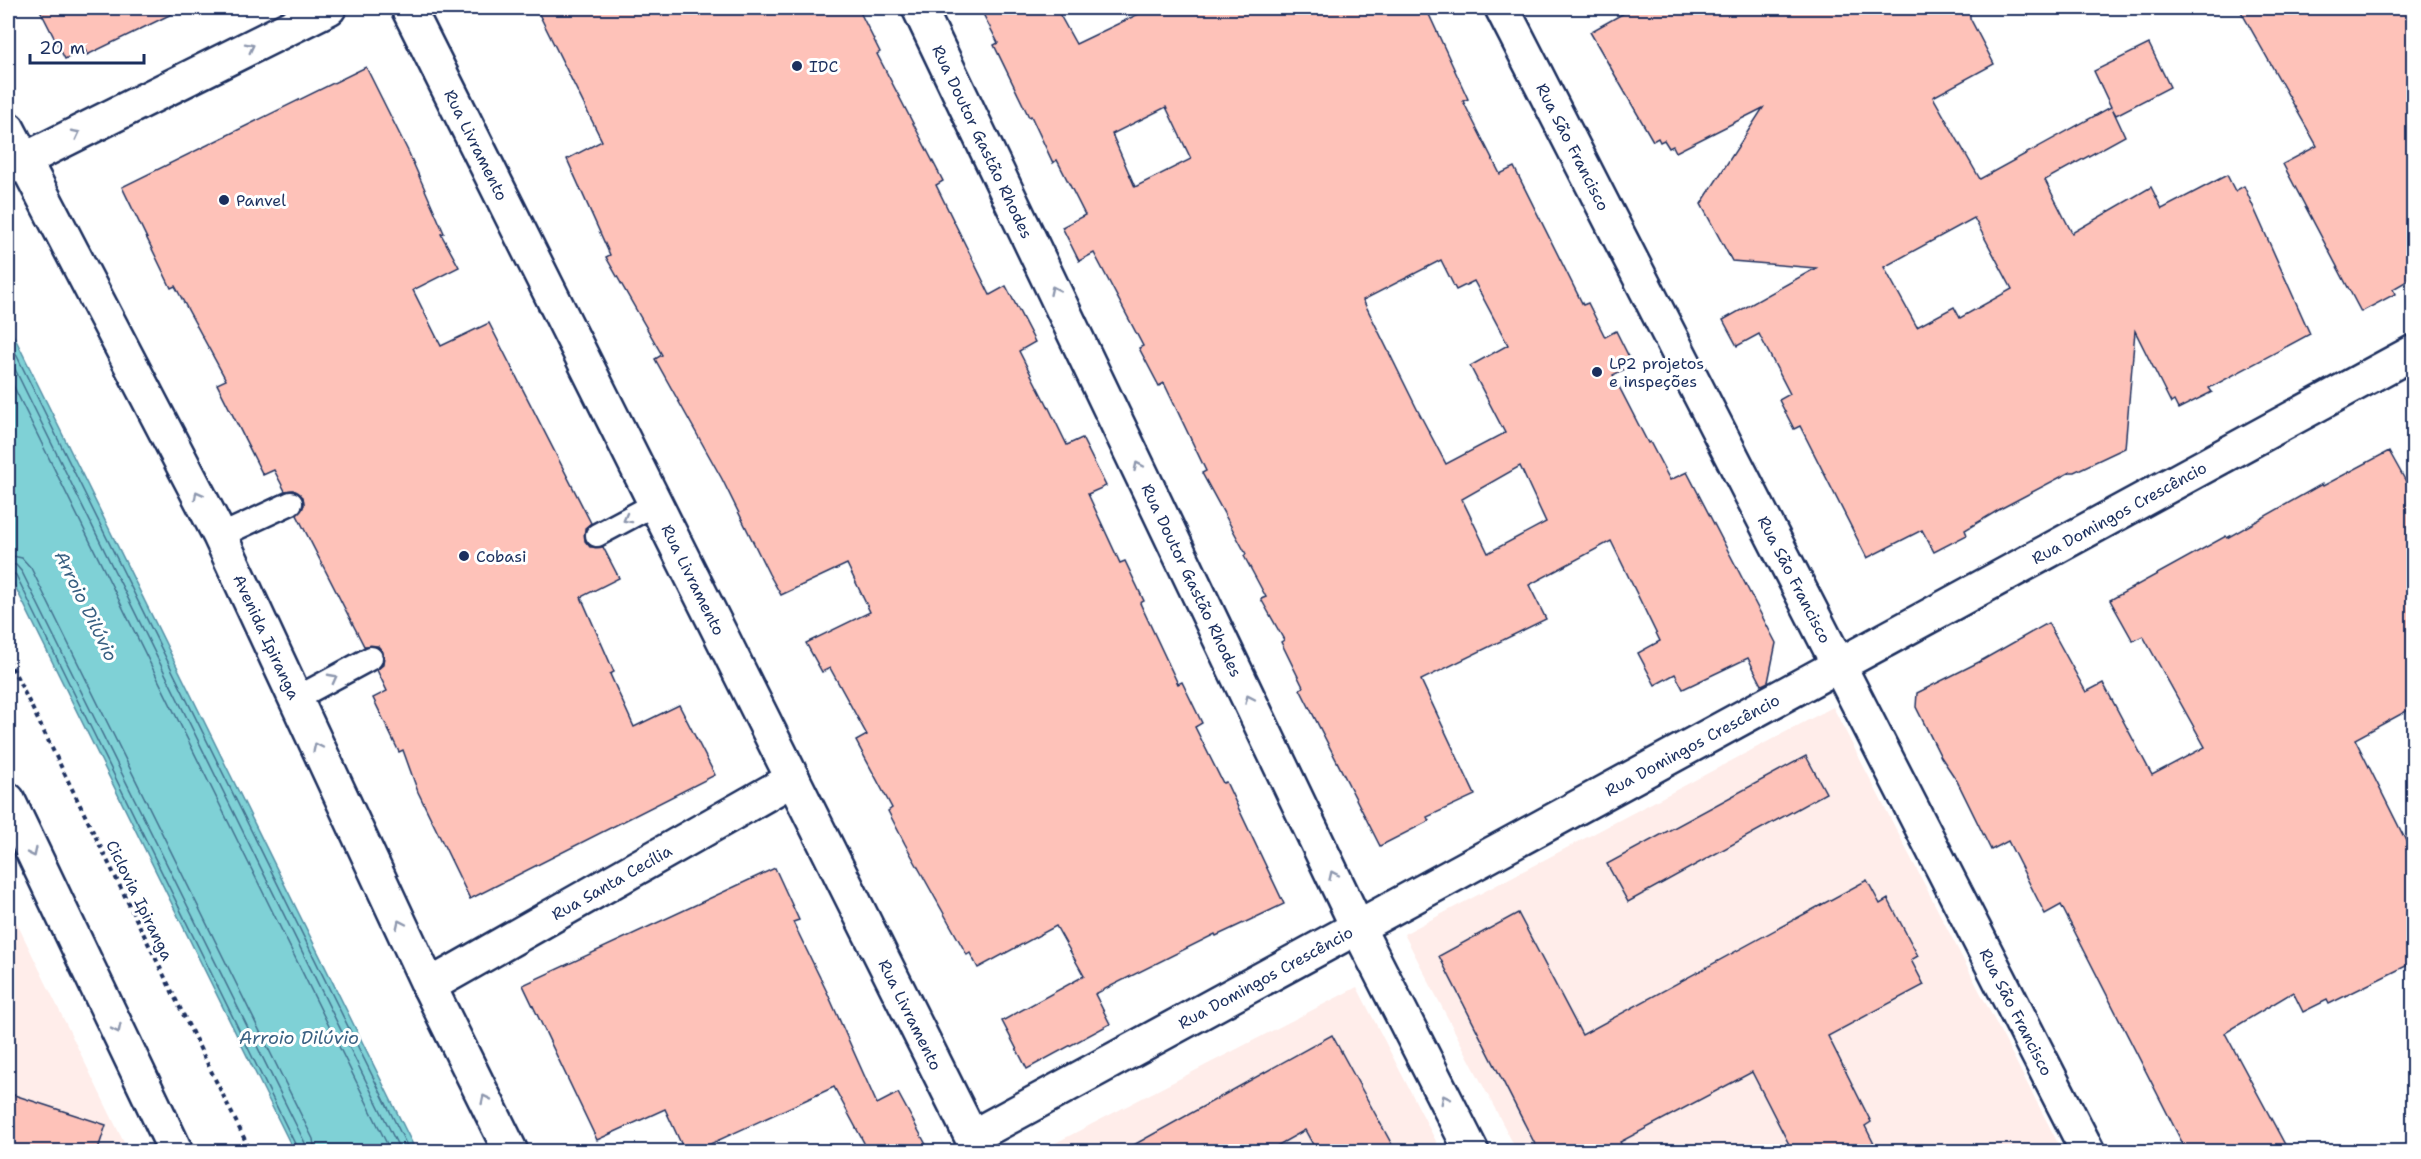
<svg xmlns="http://www.w3.org/2000/svg" width="2421" height="1159" font-family="'Shantell Sans',sans-serif">
<style>
.built{fill:#ffedea}
.water{fill:#7fd1d6;stroke:#5790a6;stroke-width:1.5}
.lines{fill:none;stroke-linecap:round;stroke-linejoin:round}
.shore{stroke:#43708e;stroke-width:1.5}
.building{fill:#fec2b9;stroke:#1b2f5e;stroke-width:1.5;fill-rule:evenodd}
.lane-casing{stroke:#1b2f5e;stroke-width:27}
.street-casing{stroke:#1b2f5e;stroke-width:38}
.secondary-casing{stroke:#1b2f5e;stroke-width:38}
.path{stroke:#1b2f5e;stroke-width:4;stroke-dasharray:4.5 4.5;stroke-linecap:butt}
.lane{stroke:#fff;stroke-width:22}
.street{stroke:#fff;stroke-width:33}
.secondary{stroke:#fff;stroke-width:33}
.oneway{stroke:#8d97ae}
.poi-dot{fill:#1b2f5e;stroke:#fff;stroke-width:2}
.labels{text-anchor:middle;stroke-width:6;stroke-linejoin:round;paint-order:stroke}
.poi-label{font-size:16px;fill:#1b2f5e;stroke:#fff;text-anchor:start}
.street-label{font-size:16px;fill:#1b2f5e;stroke:#fff}
.water-label{font-size:18px;font-style:italic;fill:#396082;stroke:#fff}
</style>
<rect width="100%" height="100%" fill="#fff"/>
<filter id="ink" filterUnits="userSpaceOnUse"><feTurbulence type="fractalNoise" baseFrequency=".0167" numOctaves="2"/><feDisplacementMap in="SourceGraphic" scale="12" xChannelSelector="R" yChannelSelector="G"/><feConvolveMatrix kernelMatrix="1 2 1 2 8 2 1 2 1" color-interpolation-filters="sRGB"/></filter>
<g filter="url(#ink)">
<g class="built">
<path d="M1833 707 2062 1151H1517L1404 934Z"/>
<path d="M8 905 128 1151H8Z"/>
<path d="M1357 987 1441 1151 1038 1152Z"/>
</g>
<path class="water" d="M8 324 416 1151H294L8 572Z"/>
<g class="lines">
<g class="shore">
<path d="M8 338 410 1152"/>
<path d="M8 355 401 1152"/>
<path d="M8 375 391 1152"/>
<path d="M8 555 22 558 31 568 313 1139 315 1152"/>
<path d="M8 564 16 565 22 572 305 1143 306 1152"/>
<path d="M8 571 16 575 299 1152"/>
</g>
</g>
<g class="building">
<path d="M39 8H184L87 55 85 49 65 59Z"/>
<path d="M536 8H858L880 52 877 54 943 181 936 185 990 295 1006 286 1035 342 1019 351 1044 400H1045L1067 445 1082 438 1106 486 1088 494 1120 563 1125 561 1144 601 1140 603 1178 684 1182 682 1202 723 1195 727 1223 783 1226 782 1284 904 1216 936 1215 934 1095 994 1110 1024 1027 1069 1002 1021 1084 976 1056 926 978 968 970 953 967 955 905 844 888 811 892 808 856 741 867 735 830 668 822 672 806 643 870 612 847 564 781 595 769 574 722 479 655 359 662 355 606 257 610 255 567 159 602 141Z"/>
<path d="M980 8H1056L1076 44 1151 8H1426L1468 99 1463 101 1500 174 1514 167 1583 305 1588 303 1605 337 1616 331 1633 365 1613 375 1648 443 1650 442 1670 480 1687 472 1776 643 1768 682 1762 685 1748 658 1683 689 1675 674 1655 685 1638 653 1660 641 1611 541 1529 585 1546 619 1421 680 1475 795 1427 817 1429 821 1380 846 1300 689 1303 687 1281 642 1284 640 1261 599 1266 597 1244 556 1246 554 1202 473 1206 471 1164 383 1159 386 1139 348 1143 346 1094 253 1079 261 1062 227 1085 215 1057 160 1053 163 1031 116 1029 117 994 45 998 43ZM1166 107 1191 159 1135 187 1112 134ZM1441 260 1456 290 1474 281 1508 345 1470 366 1505 433 1446 464 1418 411 1363 300ZM1520 466 1546 522 1488 553 1462 499Z"/>
<path d="M1633 8H1970V18L1994 64 1933 97 1980 179 2111 107 2094 71 2149 44 2170 87 2116 115 2112 108 2125 136 2045 180 2072 233 2151 187 2162 209 2227 175 2235 191 2244 186 2310 334 2209 388 2212 392 2178 409 2174 401 2171 403 2135 331 2125 448 2074 472H2070L2002 508 1965 530 1967 535 1934 552 1922 530 1867 558 1800 426 1794 429 1779 400 1790 394 1759 334 1737 346 1723 320 1816 268 1732 261 1701 204 1763 108 1676 152 1673 146 1669 148 1664 140 1660 142 1658 138 1653 141 1590 32ZM1974 218 2012 289 1960 318 1954 307 1917 327 1884 267Z"/>
<path d="M2239 8H2414V277L2393 289 2395 294 2361 312 2283 164 2317 146Z"/>
<path d="M366 67 408 151 444 233 441 234 459 267 413 290 441 346 489 323 591 523 585 528V541L590 547H603L619 578 581 597 614 672 610 674 634 727 679 705 715 775 470 899 418 792 403 750 399 752 373 698 387 691 377 670 383 665V652L378 646H364L297 515 304 505 303 497 293 490 285 491 274 470 263 475 217 384 226 380 175 286 171 288 122 187Z"/>
<path d="M2389 451 2414 496V707L2355 739 2414 857V962L2329 1004 2327 1000 2303 1012 2293 992 2225 1033 2289 1152H2187L2061 905 2045 914 2008 841 1991 850 1957 781 1941 757 1916 707 1917 693 1979 662 2048 623 2086 692 2103 683 2152 775 2205 747 2143 636 2133 641 2110 600 2226 536 2227 538 2322 484 2323 486Z"/>
<path d="M1806 756 1826 793 1628 902 1607 864Z"/>
<path d="M775 868 799 920 793 922 827 992 877 1104 898 1093 930 1152H869L834 1087 693 1152H685L665 1109 597 1140 523 985Z"/>
<path d="M1867 880 1880 904 1888 899 1918 956 1911 960 1924 985 1828 1036 1871 1122 1865 1126 1878 1152H1793L1752 1072 1620 1142 1626 1152H1539L1439 956 1518 913 1582 1035Z"/>
<path d="M1332 1035 1396 1152H1317L1305 1130 1266 1152H1121Z"/>
<path d="M8 1093 106 1125 97 1152H8Z"/>
</g>
<g class="lines">
<defs>
<g id="lane">
<path d="M597 535 657 503"/>
<path d="M220 536 291 503"/>
<path d="M295 699 371 658"/>
</g>
<g id="street">
<path id="s1" d="M408 8 979 1152"/>
<path id="s2" d="M919 8 1358 928 1472 1152"/>
<path id="s3" d="M1502 8 2088 1152"/>
<path id="s4" d="M429 986 793 779"/>
<path id="s5" d="M972 1137 2414 352"/>
</g>
<g id="secondary">
<path id="s6" d="M8 129 220 536 429 986 511 1152"/>
<path d="M8 168 329 8"/>
<path d="M8 800 176 1152"/>
</g>
</defs>
<use href="#lane" class="lane-casing"/>
<use href="#street" class="street-casing"/>
<use href="#secondary" class="secondary-casing"/>
<path class="path" d="M8 659 251 1152"/>
<use href="#lane" class="lane"/>
<use href="#street" class="street"/>
<use href="#secondary" class="secondary"/>
</g>
<defs><path id="oneway-chevron" d="M-2-3.5L2.5 0L-2 3.5" fill="none" stroke-width="1.6" stroke-linecap="round" stroke-linejoin="round" transform="scale(1.5)"/></defs>
<g class="oneway">
<use href="#oneway-chevron" transform="translate(250 47) rotate(-27)"/>
<use href="#oneway-chevron" transform="translate(76 134) rotate(-27)"/>
<use href="#oneway-chevron" transform="translate(1054 290) rotate(-115)"/>
<use href="#oneway-chevron" transform="translate(1138 466) rotate(-115)"/>
<use href="#oneway-chevron" transform="translate(198 495) rotate(-118)"/>
<use href="#oneway-chevron" transform="translate(627 519) rotate(151)"/>
<use href="#oneway-chevron" transform="translate(333 678) rotate(-28)"/>
<use href="#oneway-chevron" transform="translate(1249 699) rotate(-115)"/>
<use href="#oneway-chevron" transform="translate(317 747) rotate(-115)"/>
<use href="#oneway-chevron" transform="translate(33 853) rotate(64)"/>
<use href="#oneway-chevron" transform="translate(1333 875) rotate(-115)"/>
<use href="#oneway-chevron" transform="translate(400 924) rotate(-115)"/>
<use href="#oneway-chevron" transform="translate(117 1029) rotate(64)"/>
<use href="#oneway-chevron" transform="translate(485 1099) rotate(-116)"/>
<use href="#oneway-chevron" transform="translate(1445 1099) rotate(-117)"/>
</g>
</g>
<g class="poi-dot">
<circle cx="797" cy="66" r="6"/>
<circle cx="224" cy="200" r="6"/>
<circle cx="1597" cy="372" r="6"/>
<circle cx="464" cy="556" r="6"/>
</g>
<g class="labels">
<g class="poi-label">
<text x="809" y="72">IDC</text>
<text x="236" y="206">Panvel</text>
<text x="1609" y="369">LP2 projetos<tspan x="1609" dy="18">e inspeções</tspan></text>
<text x="476" y="562">Cobasi</text>
</g>
<g class="street-label">
<text dy="6" stroke="none"><textPath href="#s2" startOffset="148">Rua Doutor Gastão Rhodes</textPath></text>
<text dy="6" stroke="none"><textPath href="#s1" startOffset="153">Rua Livramento</textPath></text>
<text dy="6" stroke="none"><textPath href="#s3" startOffset="156">Rua São Francisco</textPath></text>
<text dy="6" stroke="none"><textPath href="#s5" startOffset="1306">Rua Domingos Crescêncio</textPath></text>
<text dy="6" stroke="none"><textPath href="#s1" startOffset="639">Rua Livramento</textPath></text>
<text dy="6" stroke="none"><textPath href="#s3" startOffset="642">Rua São Francisco</textPath></text>
<text dy="6" stroke="none"><textPath href="#s2" startOffset="634">Rua Doutor Gastão Rhodes</textPath></text>
<text dy="6" stroke="none"><textPath href="#s6" startOffset="570">Avenida Ipiranga</textPath></text>
<text dy="6" stroke="none"><textPath href="#s5" startOffset="820">Rua Domingos Crescêncio</textPath></text>
<text dy="6" stroke="none"><textPath href="#s4" startOffset="210">Rua Santa Cecília</textPath></text>
<text transform="translate(140 900) rotate(64)" y="6">Ciclovia Ipiranga</text>
<text dy="6" stroke="none"><textPath href="#s5" startOffset="334">Rua Domingos Crescêncio</textPath></text>
<text dy="6" stroke="none"><textPath href="#s3" startOffset="1128">Rua São Francisco</textPath></text>
<text dy="6" stroke="none"><textPath href="#s1" startOffset="1125">Rua Livramento</textPath></text>
</g>
<g class="water-label">
<text transform="translate(86 606) rotate(64)" y="6">Arroio Dilúvio</text>
<text x="299" y="1044">Arroio Dilúvio</text>
</g>
</g>
<rect width="2421" height="1159" fill="none" stroke="#fff" stroke-width="30"/>
<rect x="15" y="15" width="2391" height="1129" fill="none" stroke="#1b2f5e" stroke-width="2" filter="url(#ink)"/>
<path d="M30 54v9h114v-9" fill="none" stroke="#1b2f5e" stroke-width="3"/>
<text x="39" y="54" font-size="18" fill="#1b2f5e" stroke="#ffffff" stroke-width="4.5" paint-order="stroke">20 m</text>
</svg>
